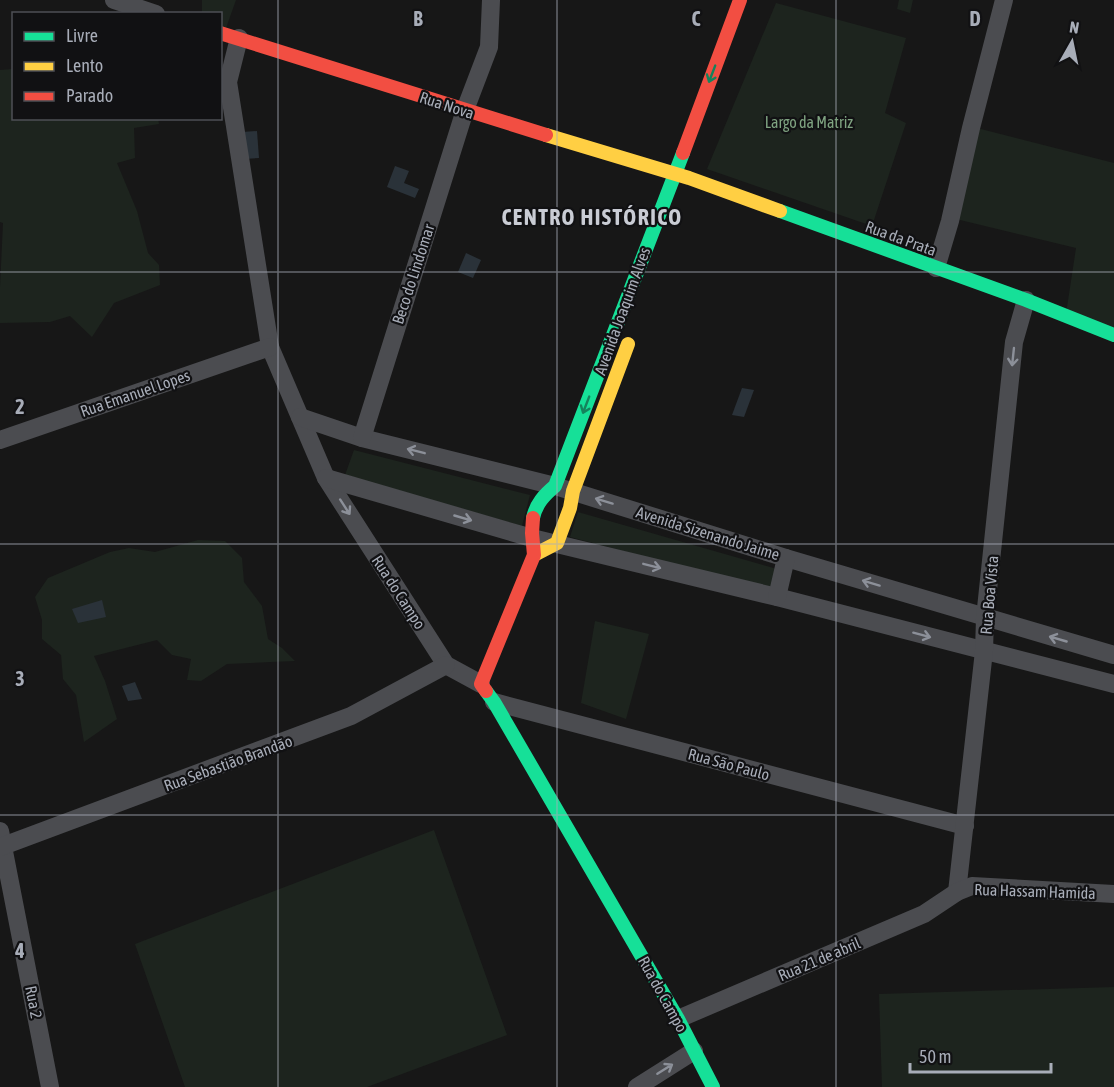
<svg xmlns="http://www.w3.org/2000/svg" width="1114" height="1087" font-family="'Asap Condensed',sans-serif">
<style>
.green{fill:#1d241e}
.water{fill:#2a3239}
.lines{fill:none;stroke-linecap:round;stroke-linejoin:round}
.street{stroke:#4b4c50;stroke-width:18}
.fast{stroke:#16e098;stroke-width:14}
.slow{stroke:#ffcf43;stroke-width:14}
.jam{stroke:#f24e42;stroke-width:14}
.oneway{stroke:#14835c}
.oneway2{stroke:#8c9099}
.grid{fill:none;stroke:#a8adb8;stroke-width:1.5;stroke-opacity:0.55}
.labels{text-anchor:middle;stroke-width:4.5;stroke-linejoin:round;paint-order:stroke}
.street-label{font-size:16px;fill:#a8adb8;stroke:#111113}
.park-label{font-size:16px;fill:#7fa381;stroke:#111113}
.district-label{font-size:22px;font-weight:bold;letter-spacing:1.5px;fill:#c9ccd4;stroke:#111113}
.grid-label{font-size:20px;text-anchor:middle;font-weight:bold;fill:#a8adb8;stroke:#111113;stroke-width:4.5;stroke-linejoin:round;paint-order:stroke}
</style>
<rect width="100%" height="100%" fill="#171717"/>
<g class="green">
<path d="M202 0H236L226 28 221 27 220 14H202Z"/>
<path d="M899 0H913L910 13 897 9Z"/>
<path d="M776 3 906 38 885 113 906 123 872 226 707 169Z"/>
<path d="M13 69 14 118H158L159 124 134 128 135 158 117 163 137 211 148 253 159 265 160 285 114 303 92 337 70 316 50 322 0 323V287L3 223 0 222V70Z"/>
<path d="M977 128 1114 163V330L1066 314 1076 248 956 219Z"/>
<path d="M354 450 530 495 522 526 345 475Z"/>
<path d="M578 512 777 569 773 589 752 585 570 537Z"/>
<path d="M198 540 225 541 242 558 244 582 262 606 268 639 282 648 295 661 227 664 201 681 187 680 191 659 172 655 157 640 94 656 105 681 117 719 84 742 76 695 63 679 61 655 42 639V620L35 597 48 578 110 552 129 548 155 552Z"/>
<path d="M595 621 649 634 626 719 581 703Z"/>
<path d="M434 830 507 1035 367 1087H185L135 944Z"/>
<path d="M1114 987V1087H882L879 994Z"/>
</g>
<g class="water">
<path d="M257 131 259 158 244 159 242 132Z"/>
<path d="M395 166 409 171 404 183 419 189 415 198 387 187Z"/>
<path d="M466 253 481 260 473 278 458 272Z"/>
<path d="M742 388 754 390 744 417 732 415Z"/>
<path d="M102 600 106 617 78 623 72 609Z"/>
<path d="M135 682 142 699 128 701 122 686Z"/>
</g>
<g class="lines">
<g class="street">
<path d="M114 0 156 14"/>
<path d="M239 38 228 82 270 347 326 478 446 665 481 684"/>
<path d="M936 268 950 221 971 128 1004 0"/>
<path d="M300 417 362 438 555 486 786 558 1114 655"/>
<path d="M362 438 465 110 489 47 491 0"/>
<path d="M0 440 270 347"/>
<path d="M326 478 532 538 777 597 1114 684"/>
<path d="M777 597 786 558"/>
<path d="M494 702 965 826"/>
<path d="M0 831 50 1087"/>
<path d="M0 847 351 716 446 665"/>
<path d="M957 892 984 651 985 618 1014 342 1026 300"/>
<path d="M678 1019 924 914 957 892 972 886 1114 894"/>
<path d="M637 1087 694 1051"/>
</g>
<g class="fast">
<path d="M780 211 1026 300 1114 335"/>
<path d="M533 518C536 504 544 495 555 486L683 153"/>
<path d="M486 691 494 702 678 1019 713 1087"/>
</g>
<g class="slow">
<path d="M546 135 689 178 780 211"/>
<path d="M534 555 557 543 570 508 573 491 628 344"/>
</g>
<g class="jam">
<path d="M220 33 546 135"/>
<path d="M683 153 740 0"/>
<path d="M486 691 481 684 534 555 532 533 533 518"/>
</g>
</g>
<defs><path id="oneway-shaft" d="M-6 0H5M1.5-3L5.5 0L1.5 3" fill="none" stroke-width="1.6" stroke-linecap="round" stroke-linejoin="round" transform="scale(1.5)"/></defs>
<g class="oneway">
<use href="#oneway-shaft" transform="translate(712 74) rotate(111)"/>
<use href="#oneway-shaft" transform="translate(586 405) rotate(111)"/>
</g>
<g class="oneway2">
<use href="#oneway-shaft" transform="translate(1013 357) rotate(96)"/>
<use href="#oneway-shaft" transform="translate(416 451) rotate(-166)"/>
<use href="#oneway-shaft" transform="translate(604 501) rotate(-163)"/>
<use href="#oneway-shaft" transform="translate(345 507) rotate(57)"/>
<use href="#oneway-shaft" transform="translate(463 518) rotate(16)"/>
<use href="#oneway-shaft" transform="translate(652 566) rotate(14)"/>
<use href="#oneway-shaft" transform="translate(871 583) rotate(-163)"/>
<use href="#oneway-shaft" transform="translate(922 635) rotate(15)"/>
<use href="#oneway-shaft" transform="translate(1058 639) rotate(-164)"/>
<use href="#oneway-shaft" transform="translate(665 1069) rotate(-32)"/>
</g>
<path class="grid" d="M278 0V1087M557 0V1087M836 0V1087M0 272H1114M0 544H1114M0 815H1114"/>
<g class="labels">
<g class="street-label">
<text transform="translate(447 105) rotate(18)" y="6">Rua Nova</text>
<text transform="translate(901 238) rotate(20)" y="6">Rua da Prata</text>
<text transform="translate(413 274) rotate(-72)" y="6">Beco do Lindomar</text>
<text transform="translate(622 311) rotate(-70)" y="6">Avenida Joaquim Alves</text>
<text transform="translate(135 393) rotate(-19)" y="6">Rua Emanuel Lopes</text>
<text transform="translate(708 533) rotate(17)" y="6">Avenida Sizenando Jaime</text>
<text transform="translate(399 592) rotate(57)" y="6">Rua do Campo</text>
<text transform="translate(989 595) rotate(-85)" y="6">Rua Boa Vista</text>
<text transform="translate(228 763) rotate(-20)" y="6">Rua Sebastião Brandão</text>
<text transform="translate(729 764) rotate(15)" y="6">Rua São Paulo</text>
<text transform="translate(1035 891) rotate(2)" y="6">Rua Hassam Hamida</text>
<text transform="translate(819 959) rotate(-23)" y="6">Rua 21 de abril</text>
<text transform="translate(663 994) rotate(61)" y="6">Rua do Campo</text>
<text transform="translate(34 1002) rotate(79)" y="6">Rua 2</text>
</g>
<g class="park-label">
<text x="809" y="128">Largo da Matriz</text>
</g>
<g class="district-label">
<text x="592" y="225">CENTRO HISTÓRICO</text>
</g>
</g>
<g class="grid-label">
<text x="418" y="26">B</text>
<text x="696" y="26">C</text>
<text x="975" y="26">D</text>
<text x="20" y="414">2</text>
<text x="20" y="686">3</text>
<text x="20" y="958">4</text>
</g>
<rect x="12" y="12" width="210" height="108" fill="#111113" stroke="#4d4f55" stroke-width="1.5"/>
<rect x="24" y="32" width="30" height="9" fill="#16e098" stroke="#4d4f55" stroke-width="1.5"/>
<text x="66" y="42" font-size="18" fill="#a8adb8">Livre</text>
<rect x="24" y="62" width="30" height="9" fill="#ffcf43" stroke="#4d4f55" stroke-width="1.5"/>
<text x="66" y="72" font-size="18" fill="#a8adb8">Lento</text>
<rect x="24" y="92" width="30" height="9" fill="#f24e42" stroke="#4d4f55" stroke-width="1.5"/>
<text x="66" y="102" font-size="18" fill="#a8adb8">Parado</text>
<g transform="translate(1072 42) rotate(9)" stroke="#111113" stroke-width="4.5" paint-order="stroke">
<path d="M0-4.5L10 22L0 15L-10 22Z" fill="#a8adb8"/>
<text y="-9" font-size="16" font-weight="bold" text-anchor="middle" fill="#a8adb8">N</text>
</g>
<path d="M910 1063v9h141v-9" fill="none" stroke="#a8adb8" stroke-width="3"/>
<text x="919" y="1063" font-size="18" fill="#a8adb8" stroke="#111113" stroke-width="4.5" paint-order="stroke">50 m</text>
</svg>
